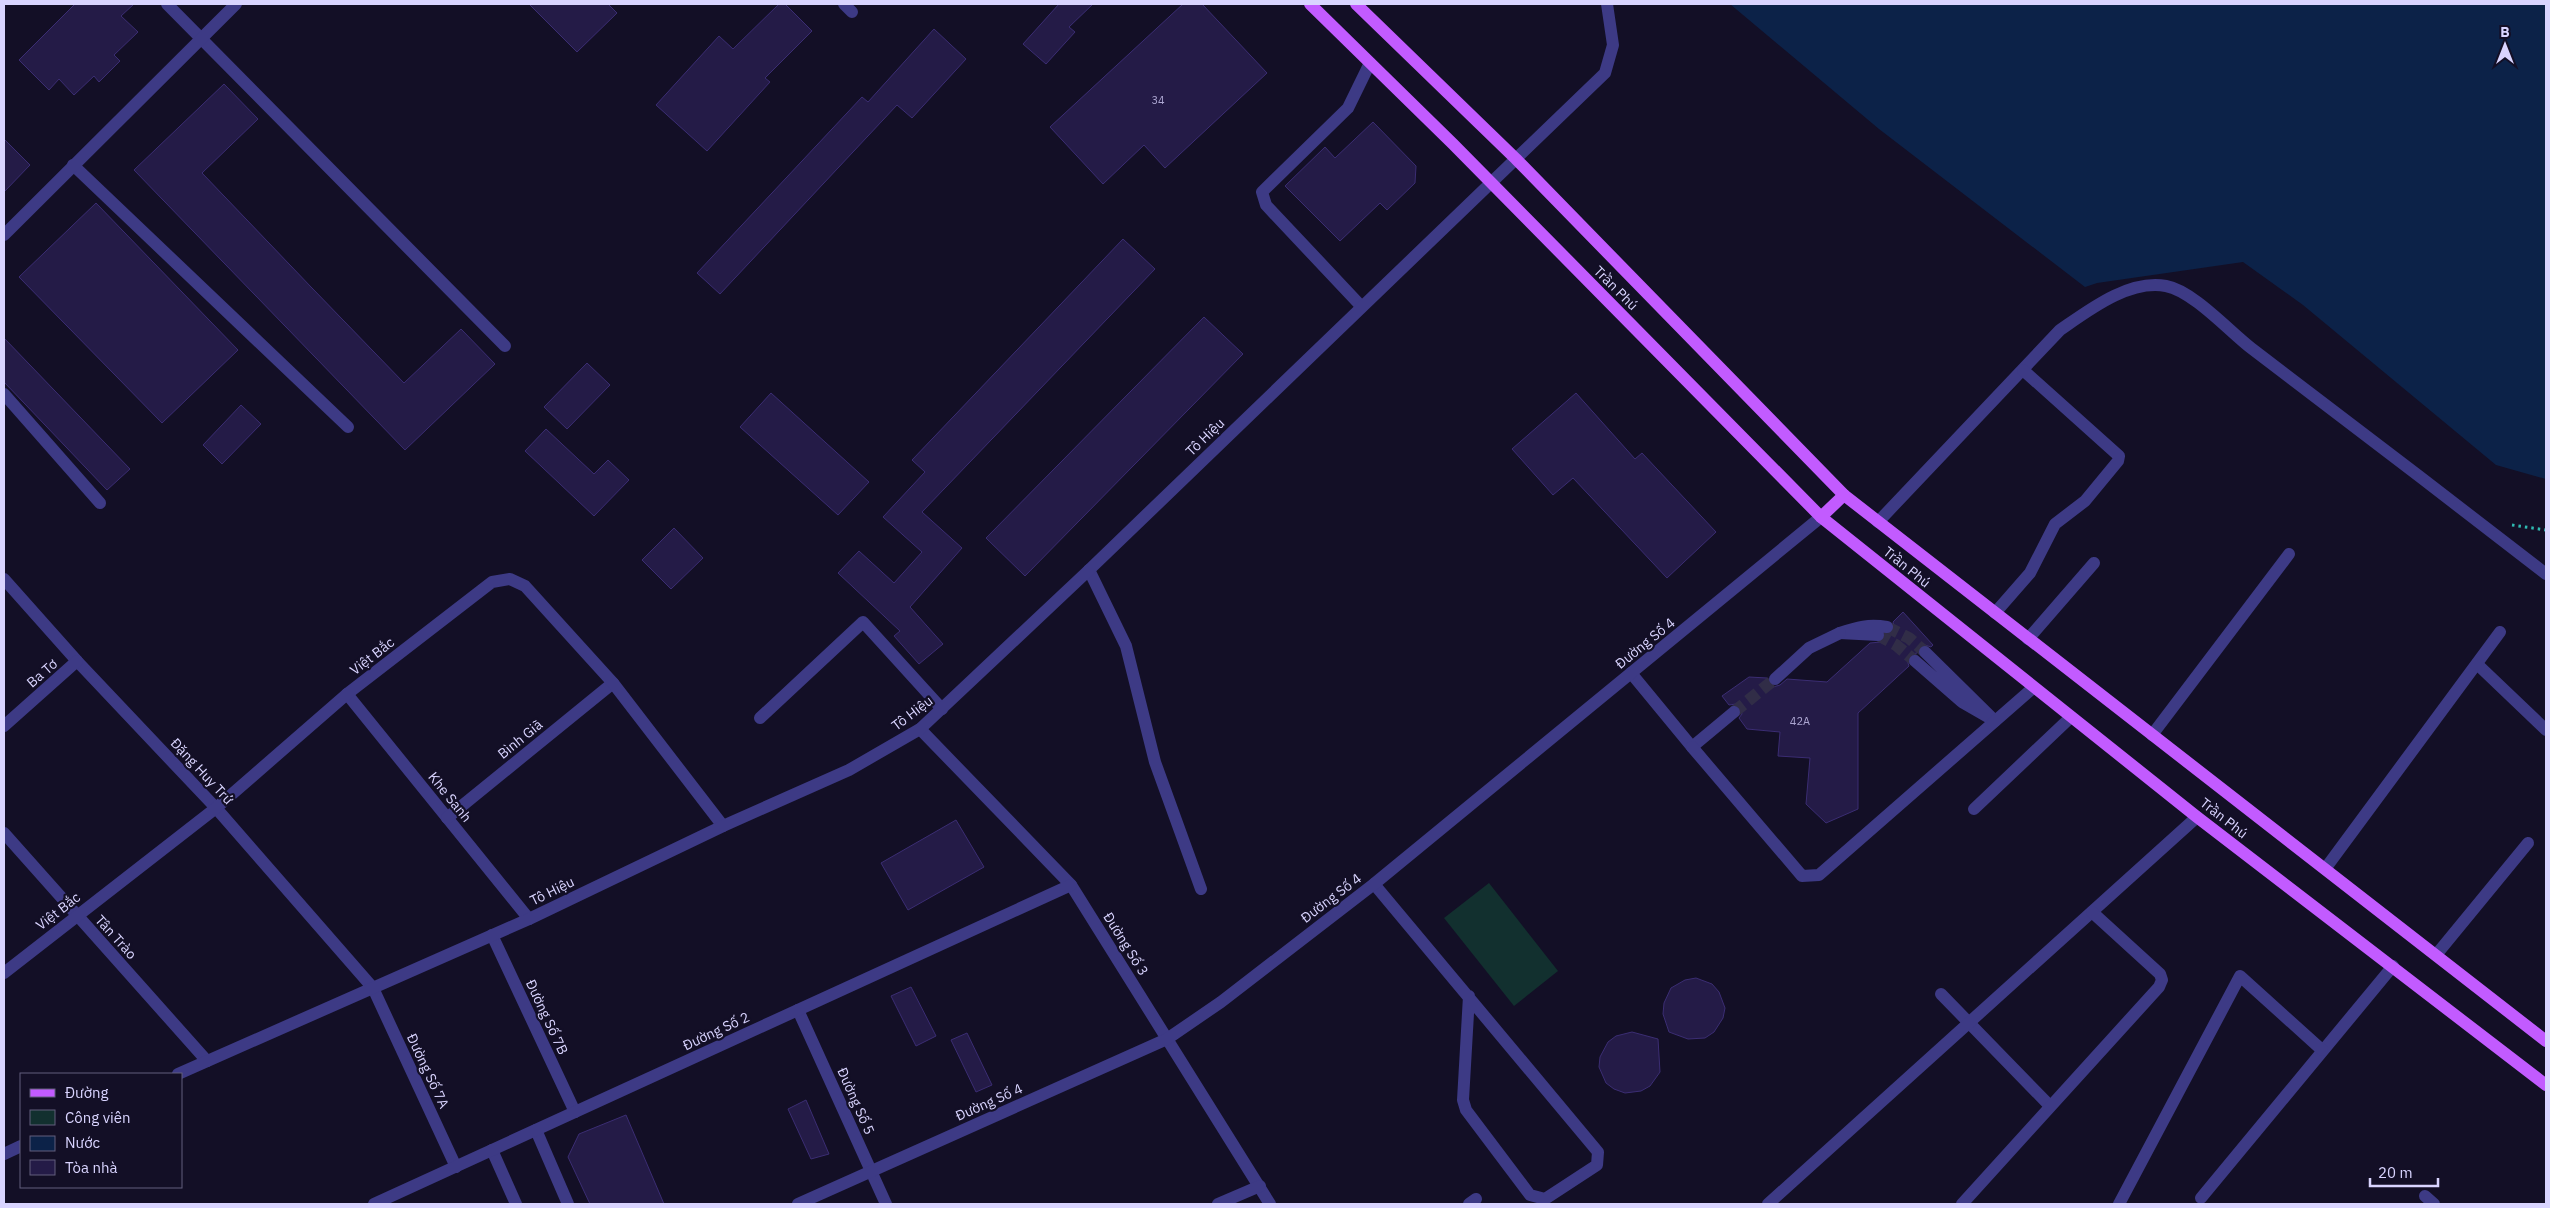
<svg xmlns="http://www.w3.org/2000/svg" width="2550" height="1208" font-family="'IBM Plex Sans',sans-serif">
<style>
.green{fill:#12302f}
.water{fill:#0c2248}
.building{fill:#241b47;stroke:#3b2d73}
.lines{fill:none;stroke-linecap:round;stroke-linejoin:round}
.minor-tunnel{stroke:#312d47;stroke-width:12;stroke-dasharray:12 6;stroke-linecap:butt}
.path{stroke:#2fb8b0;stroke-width:3;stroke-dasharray:2.5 4;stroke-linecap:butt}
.minor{stroke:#3d3a85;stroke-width:12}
.major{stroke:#c25bff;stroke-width:12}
.labels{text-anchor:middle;stroke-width:4.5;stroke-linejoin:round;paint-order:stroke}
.number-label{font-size:11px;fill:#aca6d1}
.street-label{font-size:14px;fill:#d9d4ff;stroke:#130f26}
</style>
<rect width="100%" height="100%" fill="#130f26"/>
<path class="green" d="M1489 883 1558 971 1514 1006 1444 918Z"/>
<path class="water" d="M1730 4H2546V479L2496 465 2303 305 2243 262 2097 283 2085 287 1879 129Z"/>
<g class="building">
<path d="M75 4H134L121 16 138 32 114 55 120 61 99 82 94 76 74 95 59 79 49 90 19 60Z"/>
<path d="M529 4H608L617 13 577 52Z"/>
<path d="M779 4H785L812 31 765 78 770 82 707 151 656 105 719 36 733 49Z"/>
<path d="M1059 4H1093L1069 27 1075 32 1046 64 1023 44Z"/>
<path d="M1183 4H1202L1267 73 1165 168 1144 145 1103 184 1050 127Z"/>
<path d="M934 29 966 59 912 118 897 105 720 294 697 273 862 97 868 102Z"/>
<path d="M224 84 258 119 202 173 312 288 404 383 461 329 495 364 405 450 134 170Z"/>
<path d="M1373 122 1416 166 1415 183 1387 210 1380 203 1340 241 1285 186 1325 147 1335 158Z"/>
<path d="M4 139 30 165 4 192Z"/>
<path d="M96 203 238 350 162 423 19 277Z"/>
<path d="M1123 239 1155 269 922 512 962 548 910 607 943 644 919 664 894 636 900 631 838 573 859 551 894 583 922 552 883 517 925 472 912 460Z"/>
<path d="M1204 317 1243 354 1025 576 986 538Z"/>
<path d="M4 338 130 469 107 490 4 382Z"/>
<path d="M587 363 610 385 567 429 544 407Z"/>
<path d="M771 393 869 482 838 515 740 427Z"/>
<path d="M1576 393 1635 459 1642 453 1716 532 1667 578 1573 478 1553 495 1512 449Z"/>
<path d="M241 405 261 424 222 464 203 445Z"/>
<path d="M546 429 594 474 608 460 629 480 594 516 525 451Z"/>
<path d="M674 528 703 558 671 589 642 560Z"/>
<path d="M1903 612 1933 645 1931 647 1922 644 1919 647 1917 653 1909 655 1907 660 1909 666 1858 713V809L1826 823 1806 804 1810 758 1778 756 1780 732 1747 729 1739 718 1742 714 1740 707 1736 704 1729 705 1722 696 1749 677 1767 678 1769 684 1773 687 1780 685 1787 679 1827 682 1870 643 1881 642 1886 635 1893 632 1895 628 1893 622Z"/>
<path d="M956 820 984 867 908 910 881 863Z"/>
<path d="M1696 978 1712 984 1719 992 1725 1008 1723 1018 1714 1032 1705 1038 1688 1039 1669 1032 1663 1014 1664 1003 1671 988 1685 980Z"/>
<path d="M911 987 936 1036 916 1046 891 996Z"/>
<path d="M1632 1032 1658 1039 1660 1072 1650 1086 1641 1091 1625 1093 1614 1089 1606 1083 1599 1067 1600 1057 1608 1042 1616 1036Z"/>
<path d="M967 1033 992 1085 976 1092 951 1040Z"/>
<path d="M806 1100 829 1154 811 1159 788 1109Z"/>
<path d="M626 1115 664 1204H590L568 1157 579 1134Z"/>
</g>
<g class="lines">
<g class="minor-tunnel">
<path d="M1887 627 1909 638 1925 652"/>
<path d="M1878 635 1896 645 1915 661"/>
<path d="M1734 712 1775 679"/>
</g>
<path class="path" d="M2512 525 2546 530"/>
<g class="minor">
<path d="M167 4 505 346"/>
<path d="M844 4 852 12"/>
<path d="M73 165 348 427"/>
<path d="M4 235 236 4"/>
<path d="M1361 306 1266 205 1262 192 1348 108 1370 63"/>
<path d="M4 394 100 503"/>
<path d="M1878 522 2060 330C2089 310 2129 279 2166 286 2193 291 2229 331 2251 348 2350 423 2448 498 2546 574"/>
<path d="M1089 570 1126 646 1155 762 1201 889"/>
<path d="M4 579 77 661 216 808 373 988 456 1167"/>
<path d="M1995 613 2030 573 2055 524 2085 501 2118 461 2119 456 2023 370"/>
<path d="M1878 635 1840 633C1857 627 1869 624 1887 627"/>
<path d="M2028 639 2094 563"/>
<path d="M1915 661 1962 702 1995 721 1925 652"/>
<path d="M2477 664 2546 730"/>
<path d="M1631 673 1692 747 1734 712"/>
<path d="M1775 679 1809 648 1840 633"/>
<path d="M347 694 529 919"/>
<path d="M760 718 863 622 942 709"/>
<path d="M4 726 77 661"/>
<path d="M920 729 1071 885 1270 1204"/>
<path d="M2152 735 2289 554"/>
<path d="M1692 747 1802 876 1819 875 2033 688"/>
<path d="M1974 809 2071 717"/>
<path d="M447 818 613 683"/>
<path d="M4 833 207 1061"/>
<path d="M2325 869 2500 632"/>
<path d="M1374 884 1598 1152 1597 1165 1545 1199 1530 1195 1466 1110 1463 1100 1469 996"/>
<path d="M492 935 575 1112"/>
<path d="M2436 955 2528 843"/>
<path d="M4 973 216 808 347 694 492 582 510 579 525 586 613 683 723 826"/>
<path d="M1941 994 2050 1106"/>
<path d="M798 1010 886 1204"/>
<path d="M178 1074 529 919 723 826 849 770 920 729 1089 570 1605 73 1613 45 1607 4"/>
<path d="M536 1130 568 1204"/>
<path d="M492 1150 516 1204"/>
<path d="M4 1154 21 1146"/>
<path d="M2425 1196 2434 1204"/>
<path d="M2201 1198 2393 966"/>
<path d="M374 1204 1071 885"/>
<path d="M798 1204 1167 1039 1221 1002 1374 884 1821 517"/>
<path d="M1218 1204 1260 1186"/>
<path d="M1469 1204 1476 1199"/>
<path d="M1768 1204 2197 817"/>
<path d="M1962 1204 2159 987 2162 980 2160 974 2092 912"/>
<path d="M2119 1204 2240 976 2322 1050"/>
</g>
<g class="major">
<path d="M1310 4 1453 144 1821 517 2197 817 2546 1085"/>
<path d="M1356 4 1516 159 1844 495 2546 1041"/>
<path d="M1821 517 1844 495"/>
</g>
</g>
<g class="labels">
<g class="number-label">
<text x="1158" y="104">34</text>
<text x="1800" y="725">42А</text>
</g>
<g class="street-label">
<text transform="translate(1616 288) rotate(45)" y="5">Trần Phú</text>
<text transform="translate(1205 437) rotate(-44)" y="5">Tô Hiệu</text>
<text transform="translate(1907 567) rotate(39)" y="5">Trần Phú</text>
<text transform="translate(1645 643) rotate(-39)" y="5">Đường Số 4</text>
<text transform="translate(372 656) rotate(-38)" y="5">Việt Bắc</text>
<text transform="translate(42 673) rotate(-41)" y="5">Ba Tơ</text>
<text transform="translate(912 713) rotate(-37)" y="5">Tô Hiệu</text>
<text transform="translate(520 739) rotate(-39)" y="5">Bình Giã</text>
<text transform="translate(202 771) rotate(47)" y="5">Đặng Huy Trứ</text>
<text transform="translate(450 797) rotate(51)" y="5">Khe Sanh</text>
<text transform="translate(2224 818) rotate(38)" y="5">Trần Phú</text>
<text transform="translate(552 891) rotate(-26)" y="5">Tô Hiệu</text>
<text transform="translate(1331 898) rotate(-37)" y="5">Đường Số 4</text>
<text transform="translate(58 911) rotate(-38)" y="5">Việt Bắc</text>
<text transform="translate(116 937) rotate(48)" y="5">Tân Trào</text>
<text transform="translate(1126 944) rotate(58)" y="5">Đường Số 3</text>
<text transform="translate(547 1017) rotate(65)" y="5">Đường Số 7B</text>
<text transform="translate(716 1031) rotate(-25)" y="5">Đường Số 2</text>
<text transform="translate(428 1071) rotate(65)" y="5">Đường Số 7A</text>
<text transform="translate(856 1101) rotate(66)" y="5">Đường Số 5</text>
<text transform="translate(989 1102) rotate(-24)" y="5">Đường Số 4</text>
</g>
</g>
<rect width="2550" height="1208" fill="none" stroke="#d9d4ff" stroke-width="10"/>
<rect x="20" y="1073" width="162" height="115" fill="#130f26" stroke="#625e7d"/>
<rect x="30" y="1089" width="25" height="8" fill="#c25bff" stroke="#625e7d"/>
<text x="65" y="1098" font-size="15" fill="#d9d4ff">Đường</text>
<rect x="30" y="1110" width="25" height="15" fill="#12302f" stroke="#625e7d"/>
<text x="65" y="1123" font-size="15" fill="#d9d4ff">Công viên</text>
<rect x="30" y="1136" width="25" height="15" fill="#0c2248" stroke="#625e7d"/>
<text x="65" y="1148" font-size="15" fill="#d9d4ff">Nước</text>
<rect x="30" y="1160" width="25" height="15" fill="#241b47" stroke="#625e7d"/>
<text x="65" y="1173" font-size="15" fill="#d9d4ff">Tòa nhà</text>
<g transform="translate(2505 45)" stroke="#130f26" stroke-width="4" paint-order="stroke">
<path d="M0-4L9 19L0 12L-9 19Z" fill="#d9d4ff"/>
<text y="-8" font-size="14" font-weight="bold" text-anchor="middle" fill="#d9d4ff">B</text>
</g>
<path d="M2370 1178v8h68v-8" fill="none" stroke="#d9d4ff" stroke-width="2.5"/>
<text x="2378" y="1178" font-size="15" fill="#d9d4ff" stroke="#130f26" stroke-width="4" paint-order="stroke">20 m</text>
</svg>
